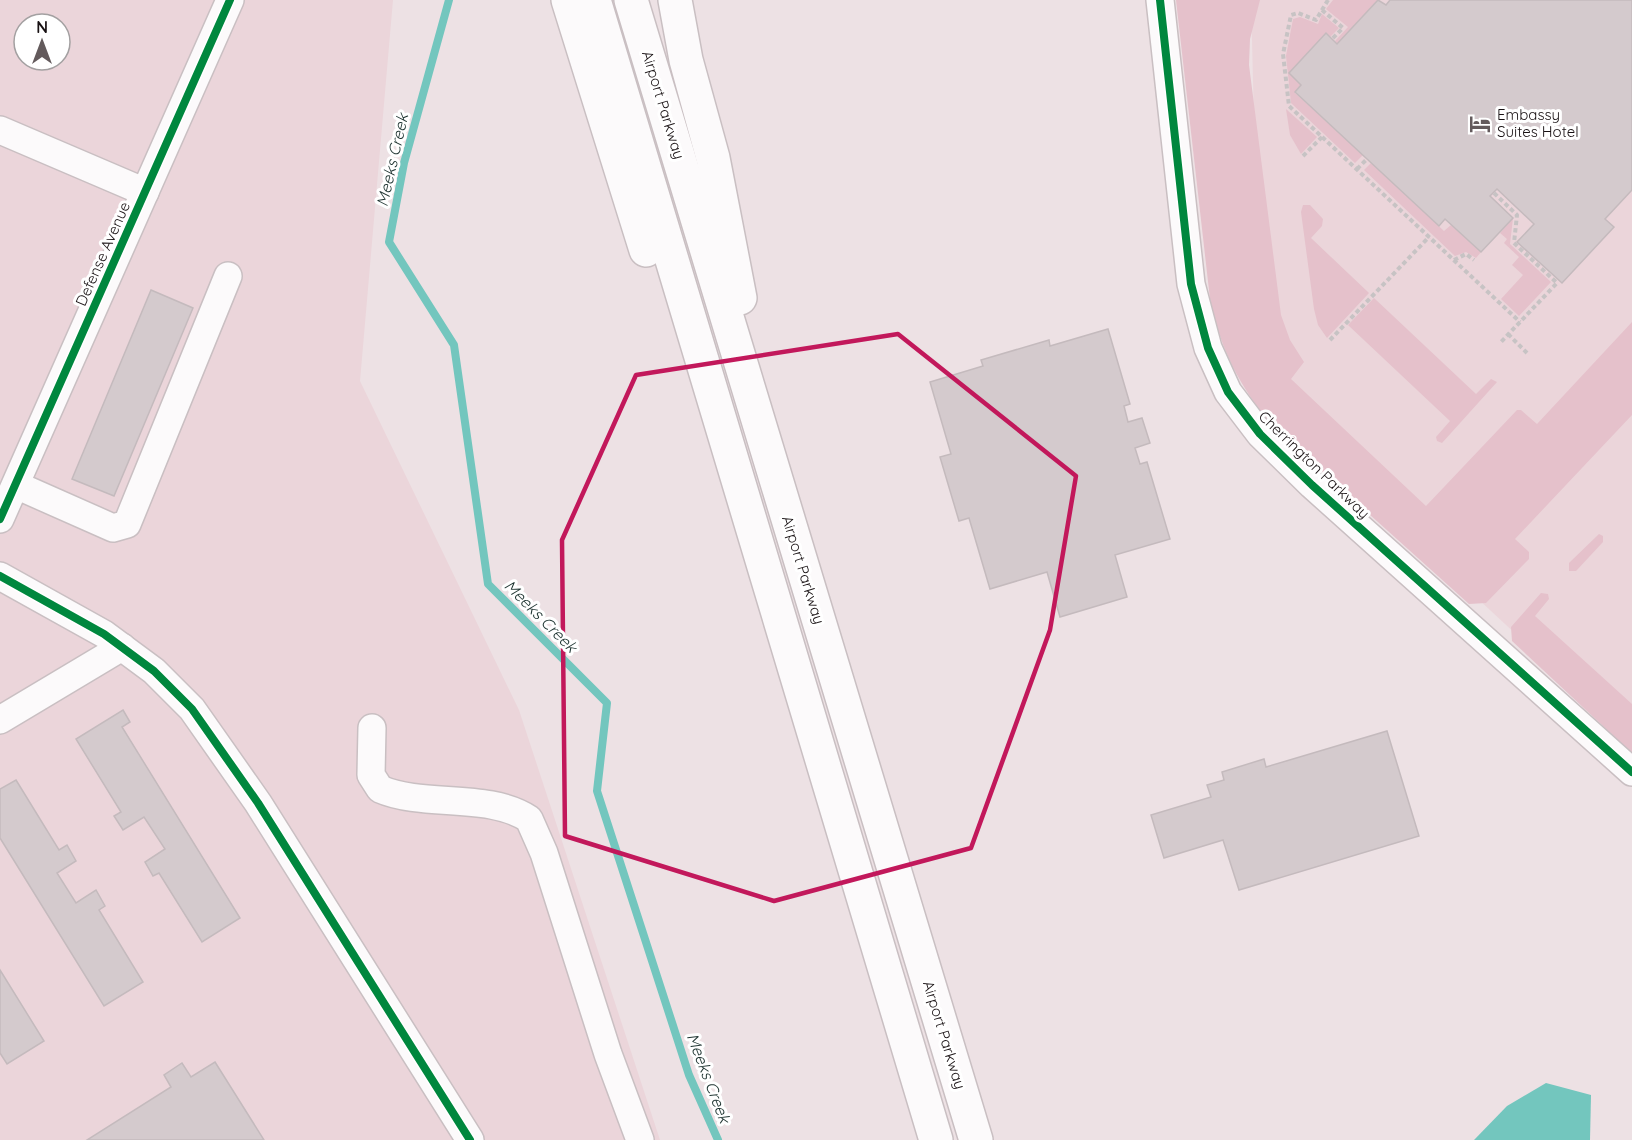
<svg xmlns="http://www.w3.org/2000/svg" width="1632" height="1140" font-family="Quicksand,sans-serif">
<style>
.built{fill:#ebd5da;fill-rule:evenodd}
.green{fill:#e5c1cb}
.water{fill:#73c6be}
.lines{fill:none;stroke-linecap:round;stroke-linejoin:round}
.stream{stroke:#73c6be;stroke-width:8}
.building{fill:#d4cacd;stroke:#c4babd;stroke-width:1.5}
.minor-casing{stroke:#c9bfc2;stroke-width:30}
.highway-casing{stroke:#c9bfc2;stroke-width:36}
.path{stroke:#c7c3c4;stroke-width:4;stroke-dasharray:4.5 3;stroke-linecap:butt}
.minor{stroke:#fcfafb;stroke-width:27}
.highway{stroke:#fcfafb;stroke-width:33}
.cycleway-casing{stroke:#fff;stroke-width:11}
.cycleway{stroke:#00873e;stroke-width:8}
.marked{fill:none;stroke:#c2185b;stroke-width:4.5;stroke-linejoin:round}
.labels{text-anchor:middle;stroke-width:6;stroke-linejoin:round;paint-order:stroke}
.street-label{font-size:15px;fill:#181113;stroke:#fff}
.poi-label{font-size:15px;fill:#181113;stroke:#fff;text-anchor:start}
.water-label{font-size:16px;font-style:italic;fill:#1b312e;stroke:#fff}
</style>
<rect width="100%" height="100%" fill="#ede1e4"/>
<g class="built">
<path d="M0 0H393L360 381 519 710 660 1140H0ZM24 24H60V60H24Z"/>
<path d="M1251 0H1632V331L1442 530 1283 383 1255 162Z"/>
<path d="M1632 373V742L1449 572Z"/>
</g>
<g class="green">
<path d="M1176 0H1260L1250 39 1249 65 1281 315 1290 340 1304 362 1291 379 1426 506 1517 410H1521L1537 424 1632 322V415L1515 539 1529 552V559L1486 603 1469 604 1288 441C1247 402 1221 354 1210 299Z"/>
<path d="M1333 0H1378L1337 44 1335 41 1348 27 1326 9Z"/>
<path d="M1322 14 1339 28 1330 37 1326 34 1289 73 1301 85 1295 93 1363 155 1355 163 1291 103 1286 56 1293 19 1300 17 1318 24Z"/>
<path d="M1286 109 1317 137 1301 154 1290 135Z"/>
<path d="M1371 163 1444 231 1451 225 1481 252 1476 258 1466 252 1455 256 1364 170Z"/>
<path d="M1303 205H1310L1323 219 1322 226 1311 238 1369 293 1327 338 1318 325 1314 309 1301 212Z"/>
<path d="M1513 218 1510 244 1551 282 1519 316 1501 299 1523 275 1512 265 1519 257 1504 243 1507 239 1500 233Z"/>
<path d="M1374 298 1476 394 1491 379 1497 382 1442 443 1437 441 1436 437 1450 421 1348 325Z"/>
<path d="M1599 534 1603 536V542L1576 571H1569V563Z"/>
<path d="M1541 593 1548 594 1549 599 1535 616 1632 704V753L1512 641 1511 627Z"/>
</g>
<path class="water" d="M1546 1083 1591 1095 1590 1140H1474L1507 1106Z"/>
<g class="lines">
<path class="stream" d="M449 0 404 163 389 242 454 345 488 584 607 703 597 791 689 1075 718 1140"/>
</g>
<g class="building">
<path d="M1378 0 1386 5 1390 0H1632V190L1605 219 1614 227 1562 283 1517 242 1534 224 1497 189 1490 196 1513 218 1481 252 1445 219 1439 226 1295 92 1301 85 1289 73 1326 33 1337 44Z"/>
<path d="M151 290 193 308 114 496 72 479Z"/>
<path d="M1108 329 1130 404 1124 406 1128 422 1142 418 1150 443 1135 448 1140 464 1147 462 1170 539 1115 555 1127 597 1060 617 1047 572 990 589 969 518 959 521 940 457 951 454 930 382 983 366 981 360 1049 340 1050 346Z"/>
<path d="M123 710 130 722 122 727 240 918 202 942 159 873 153 876 145 862 165 849 144 817 123 830 114 816 121 812 76 739Z"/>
<path d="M1387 731 1419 836 1239 890 1223 840 1164 858 1151 815 1211 797 1207 785 1224 780 1222 772 1264 759 1266 767Z"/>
<path d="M16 780 59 850 67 845 76 861 57 873 76 903 96 890 105 906 99 910 143 982 104 1006 0 838V789Z"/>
<path d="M0 970 44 1041 7 1064 0 1053Z"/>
<path d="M215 1062 264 1140H87L171 1087 164 1075 182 1063 191 1077Z"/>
</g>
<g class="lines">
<defs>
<g id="minor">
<path d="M1160 0 1191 284 1208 348 1228 392 1260 434 1312 485 1632 772"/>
<path d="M0 130 145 192"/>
<path d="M16 485 113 528 127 524 228 276"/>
<path d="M0 519 230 0"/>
<path d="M0 576 104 634 154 671 192 709 258 803 470 1140"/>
<path d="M0 720 122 647"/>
<path d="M372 728 371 775 380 789C424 808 488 792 529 819L544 853 608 1054 640 1140"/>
</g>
<g id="highway">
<path d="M568 0 646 250"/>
<path d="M594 0 936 1140"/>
<path d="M631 0 976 1140"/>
<path d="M675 0 686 60 713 158 740 298"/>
</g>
</defs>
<use href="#minor" class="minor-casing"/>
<use href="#highway" class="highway-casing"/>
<g class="path">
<path d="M1328 0 1316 20 1298 13 1291 15 1283 54 1289 106 1520 322"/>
<path d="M1322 10 1343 28 1332 39"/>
<path d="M1303 156 1322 137"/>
<path d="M1357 169 1367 159"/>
<path d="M1494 193 1517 215 1514 243 1557 283 1501 342"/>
<path d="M1454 260 1466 254 1474 260"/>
<path d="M1508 334 1527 353"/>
<path d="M1330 340 1429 237"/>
</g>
<use href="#minor" class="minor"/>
<use href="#highway" class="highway"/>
<defs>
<g id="cycleway">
<path d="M1160 0 1191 284 1208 348 1228 392 1260 434 1312 485 1632 772"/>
<path d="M0 519 230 0"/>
<path d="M0 576 104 634 154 671 192 709 258 803 470 1140"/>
</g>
</defs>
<use href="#cycleway" class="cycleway-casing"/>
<use href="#cycleway" class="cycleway"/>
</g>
<path class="marked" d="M898 334 1076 476 1050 630 971 848 774 901 565 836 562 540 636 375Z"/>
<defs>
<symbol id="hotel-bare" viewBox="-9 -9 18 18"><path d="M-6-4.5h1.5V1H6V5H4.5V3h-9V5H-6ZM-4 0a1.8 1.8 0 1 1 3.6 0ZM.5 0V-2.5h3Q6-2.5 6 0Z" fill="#635a5c" stroke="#fff" stroke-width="2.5" paint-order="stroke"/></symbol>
</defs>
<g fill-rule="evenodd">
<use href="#hotel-bare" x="1465" y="109" width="30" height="30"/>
</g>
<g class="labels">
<g class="street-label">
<text transform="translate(663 105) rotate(73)" y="5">Airport Parkway</text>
<text transform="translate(103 254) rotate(-66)" y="5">Defense Avenue</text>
<text transform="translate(1314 465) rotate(44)" y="5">Cherrington Parkway</text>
<text transform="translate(803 570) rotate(73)" y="5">Airport Parkway</text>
<text transform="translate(944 1035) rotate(73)" y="5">Airport Parkway</text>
</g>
<g class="poi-label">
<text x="1497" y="120">Embassy<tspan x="1497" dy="17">Suites Hotel</tspan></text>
</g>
<g class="water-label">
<text transform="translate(392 160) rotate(-77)" y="6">Meeks Creek</text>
<text transform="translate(541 616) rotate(45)" y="6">Meeks Creek</text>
<text transform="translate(709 1078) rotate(69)" y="6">Meeks Creek</text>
</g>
</g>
<g transform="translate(42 42)"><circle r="28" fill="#ffffff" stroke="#a3a0a1" stroke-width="1.5"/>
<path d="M0-4.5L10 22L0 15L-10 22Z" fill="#635a5c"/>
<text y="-9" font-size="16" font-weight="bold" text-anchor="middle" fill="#181113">N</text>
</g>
</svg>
